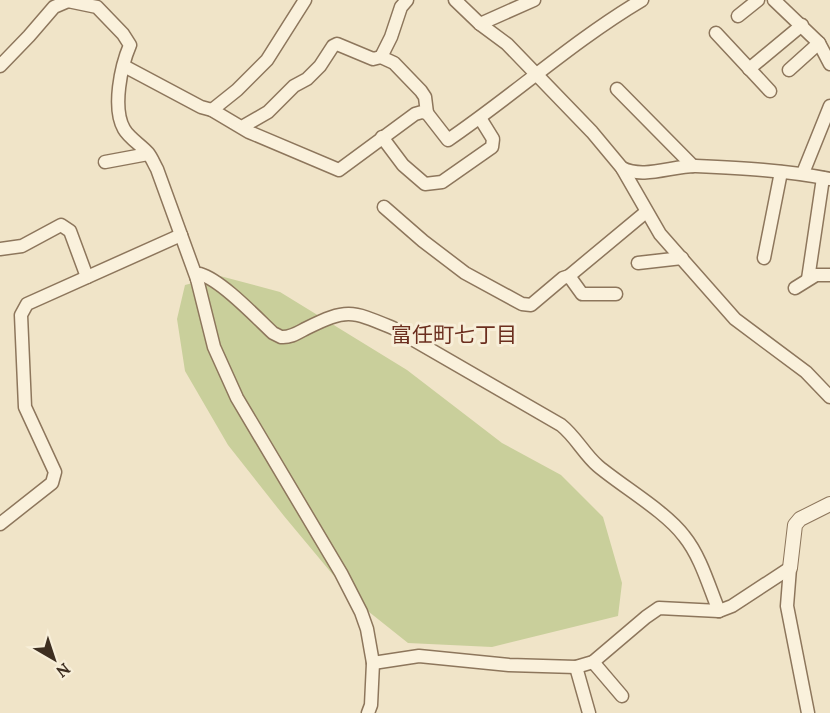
<svg xmlns="http://www.w3.org/2000/svg" width="830" height="713" font-family="Lora,'Noto Sans JP',serif">
<style>
.green{fill:#c9cf9b}
.lines{fill:none;stroke-linecap:round;stroke-linejoin:round}
.minor-casing{stroke:#8d765c;stroke-width:15}
.tertiary-casing{stroke:#8d765c;stroke-width:16}
.minor{stroke:#faf1dc;stroke-width:12}
.tertiary{stroke:#faf1dc;stroke-width:14}
.labels{text-anchor:middle;stroke-width:6;stroke-linejoin:round;paint-order:stroke}
.neighbourhood-label{font-size:21px;fill:#6b2e1e;stroke:#f7eed8}
</style>
<rect width="100%" height="100%" fill="#f0e4c8"/>
<path class="green" d="M220 276 280 292 407 370 502 443 561 475 603 517 622 583 618 616 492 647 408 643 354 600 284 516 228 445 185 371 177 319 185 285Z"/>
<g class="lines">
<defs>
<g id="minor">
<path d="M455 0 480 24 507 44 592 132 622 168 660 234 735 319 806 372 830 397"/>
<path d="M774 0 819 43 830 64"/>
<path d="M738 16 758 0"/>
<path d="M480 24 534 0"/>
<path d="M716 33 770 91"/>
<path d="M381 57 391 37 401 7 407 0"/>
<path d="M0 66 29 36 54 7 68 1 97 7 123 34 130 45C121 66 112 108 124 129 129 138 141 145 148 153 152 158 154 164 157 169L197 279 214 347 237 398 341 573 361 612 367 629 373 663 371 705 368 713"/>
<path d="M124 66 201 107 212 110 249 132 339 170 415 114 422 112 427 113 425 97 421 91 394 63 381 57 373 59 337 44 333 46 320 66 307 79 294 86 268 112 242 127"/>
<path d="M749 69 802 25"/>
<path d="M789 70 819 43"/>
<path d="M617 89 693 166"/>
<path d="M212 110 237 90 267 60 305 0"/>
<path d="M427 113 448 140C514 95 573 41 642 0"/>
<path d="M382 137 403 165 425 184 442 182 492 147 493 139 480 118"/>
<path d="M105 162 148 154"/>
<path d="M622 168C643 179 672 166 695 166 740 168 786 170 830 179"/>
<path d="M803 173 830 106"/>
<path d="M384 207 423 241 465 273 522 304 531 305 563 278 569 276 646 212"/>
<path d="M0 249 22 246 61 225 70 231 87 277"/>
<path d="M764 258 781 172"/>
<path d="M638 263 682 258"/>
<path d="M569 276 582 294H616"/>
<path d="M197 279 200 274C221 280 256 317 273 333L281 337C291 338 299 332 307 328 347 308 352 311 393 328L561 425C576 437 584 454 598 466 623 487 665 511 684 536 701 557 709 587 719 611"/>
<path d="M808 279 823 178"/>
<path d="M795 288 816 275H830"/>
<path d="M0 524 52 483 55 472 25 407 21 315 27 304 181 235"/>
<path d="M790 568 787 606 808 713"/>
<path d="M593 662 622 696"/>
<path d="M373 663 419 656 509 665 576 667 593 662 646 617 659 608 719 611 732 606 790 568"/>
<path d="M576 667 589 713"/>
</g>
<path id="tertiary" d="M790 568 795 525 800 519 830 504"/>
</defs>
<use href="#minor" class="minor-casing"/>
<use href="#tertiary" class="tertiary-casing"/>
<use href="#minor" class="minor"/>
<use href="#tertiary" class="tertiary"/>
</g>
<g class="labels">
<g class="neighbourhood-label">
<text x="454" y="342">富任町七丁目</text>
</g>
</g>
<g transform="translate(54 659) rotate(141)" stroke="#f7eed8" stroke-width="4.5" paint-order="stroke">
<path d="M0-4.5L10 22L0 15L-10 22Z" fill="#3d2e20"/>
<text y="-9" font-size="16" font-weight="bold" text-anchor="middle" fill="#3d2e20">N</text>
</g>
</svg>
